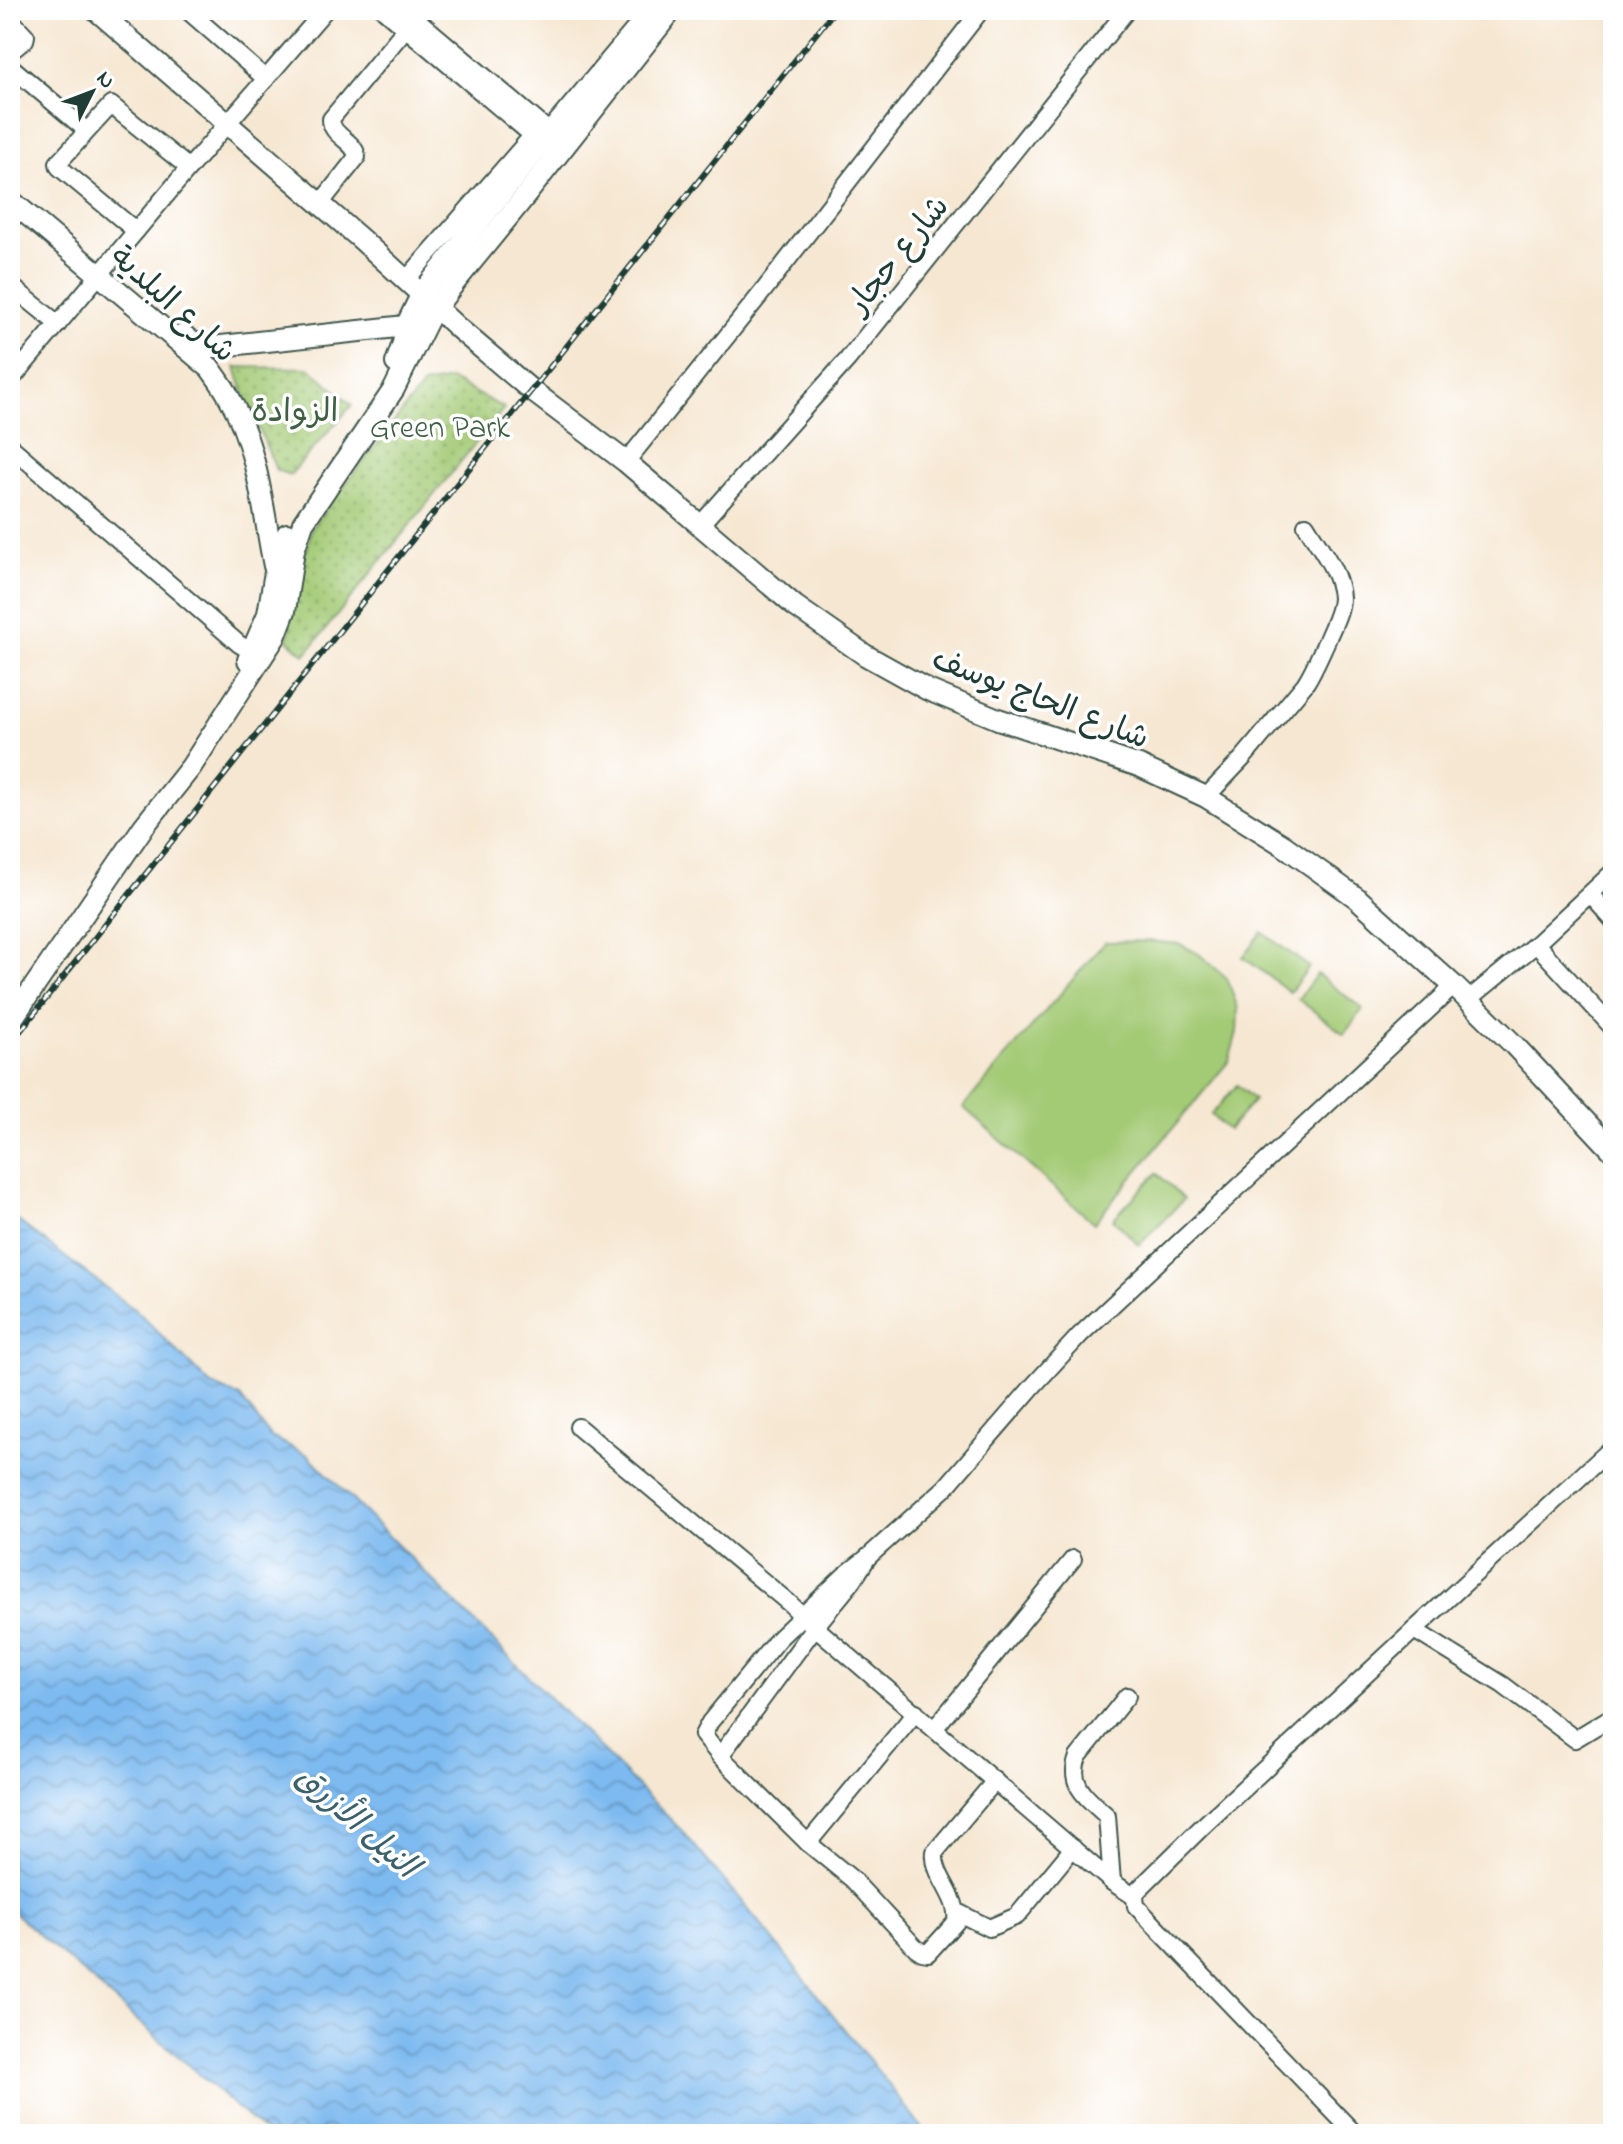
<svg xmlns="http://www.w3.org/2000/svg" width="1623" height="2144" font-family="'Indie Flower','Playpen Sans Arabic',sans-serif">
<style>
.grass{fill:url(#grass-dots);stroke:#618454;stroke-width:2}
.pitch{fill:#a3ca75;stroke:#618454;stroke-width:2}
.water{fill:url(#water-waves);stroke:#4e7c92;stroke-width:2}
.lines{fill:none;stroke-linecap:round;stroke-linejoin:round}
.minor-casing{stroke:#3f564c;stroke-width:20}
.major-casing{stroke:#3f564c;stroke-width:24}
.minor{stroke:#fff;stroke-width:16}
.major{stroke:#fff;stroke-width:20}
.rail-casing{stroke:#1f3d34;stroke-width:6}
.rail{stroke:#fff;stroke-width:3;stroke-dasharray:9;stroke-linecap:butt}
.labels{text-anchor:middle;stroke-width:7;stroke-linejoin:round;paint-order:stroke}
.street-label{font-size:32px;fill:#1f3d34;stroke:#fff}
.park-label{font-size:32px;fill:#406044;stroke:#fff}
.water-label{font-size:34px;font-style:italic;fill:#3b626c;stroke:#fff}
</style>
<defs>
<pattern id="grass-dots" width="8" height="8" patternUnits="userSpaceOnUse" patternTransform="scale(2)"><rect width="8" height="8" fill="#a3ca75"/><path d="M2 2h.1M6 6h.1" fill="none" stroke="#84a561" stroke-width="1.8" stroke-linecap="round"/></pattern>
<pattern id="water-waves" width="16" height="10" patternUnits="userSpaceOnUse" patternTransform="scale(2)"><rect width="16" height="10" fill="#7dbaf0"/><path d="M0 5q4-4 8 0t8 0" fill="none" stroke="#6698c3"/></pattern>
</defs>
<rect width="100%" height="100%" fill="#fff"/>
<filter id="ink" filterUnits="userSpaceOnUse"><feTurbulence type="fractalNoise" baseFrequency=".0125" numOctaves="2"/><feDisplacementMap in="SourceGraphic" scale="16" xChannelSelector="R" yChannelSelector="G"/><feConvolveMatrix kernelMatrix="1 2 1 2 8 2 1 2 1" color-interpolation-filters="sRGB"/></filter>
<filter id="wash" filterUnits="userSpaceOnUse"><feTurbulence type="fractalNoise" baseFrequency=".006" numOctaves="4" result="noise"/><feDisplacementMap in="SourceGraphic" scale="32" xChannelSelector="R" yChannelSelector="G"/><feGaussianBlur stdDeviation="1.8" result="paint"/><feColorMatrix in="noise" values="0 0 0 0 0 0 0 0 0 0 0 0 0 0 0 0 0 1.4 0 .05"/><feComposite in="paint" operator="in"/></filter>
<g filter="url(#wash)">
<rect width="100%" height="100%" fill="#f6e7d2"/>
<g class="grass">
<path d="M236 367 310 368 352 405 290 475 276 470 243 390Z"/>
<path d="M451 380 504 408 305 655 288 640 291 612 312 527 423 385Z"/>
</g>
<g class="pitch">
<path d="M1262 932 1309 967 1290 992 1243 957Z"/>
<path d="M1148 941 1180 944 1199 954 1227 978 1238 1009 1237 1032 1229 1061 1094 1223 963 1107 1105 942Z"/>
<path d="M1317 974 1363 1009 1344 1034 1298 999Z"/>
<path d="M1237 1085 1254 1100 1228 1130 1211 1115Z"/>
<path d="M1157 1173 1184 1199 1139 1245 1113 1219Z"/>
</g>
<path class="water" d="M10 1215 139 1313 210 1384 240 1397 271 1437 308 1455 683 1832 762 1926 885 2080 926 2134H267L10 1909Z"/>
</g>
<g filter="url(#ink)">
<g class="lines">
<defs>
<g id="minor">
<path d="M187 10 266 79"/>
<path d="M384 10 551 151"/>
<path d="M406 10 558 139"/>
<path d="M10 19 26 36 25 40 10 52"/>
<path d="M10 66 86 130"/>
<path d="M320 204 357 157C355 140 331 137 331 119L406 28"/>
<path d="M136 231 59 167 58 163 111 105 189 168"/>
<path d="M406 280 532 136"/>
<path d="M10 285 58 324"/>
<path d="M10 356 23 366"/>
<path d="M10 381 189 168 325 10"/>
<path d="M10 446 239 644 252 652"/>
<path d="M626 462 764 290 981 10"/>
<path d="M700 525 848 359 1127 10"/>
<path d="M1206 797 1243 758 1305 684C1314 670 1320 655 1327 640 1332 627 1341 612 1341 598 1340 572 1319 547 1306 525"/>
<path d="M1590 894 1613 920"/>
<path d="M1536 944 1613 1028"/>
<path d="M1468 1000 1536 944 1613 872"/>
<path d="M578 1427 789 1603 815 1627 1112 1882 1135 1897"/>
<path d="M868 1557 945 1488 1034 1385 1080 1335 1454 986"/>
<path d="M868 1557 852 1582 815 1627 720 1756 703 1735 710 1722 778 1639 845 1575Z"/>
<path d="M1414 1630 1503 1685 1575 1739 1613 1716"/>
<path d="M935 1728 1073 1559"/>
<path d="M720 1756 808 1843 852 1879 916 1948 922 1952 928 1953 956 1922C960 1897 932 1876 935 1852L995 1781"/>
<path d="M808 1843 916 1712"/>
<path d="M1112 1882 1107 1816C1088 1799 1067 1785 1078 1757L1127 1696"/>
<path d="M957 1912 989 1928 1017 1916 1073 1848"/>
<path d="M1355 2134 1136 1906 1135 1897 1137 1891 1202 1827 1414 1630 1613 1447"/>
</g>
<g id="major">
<path d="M96 10 362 240 458 328 531 390 626 462 795 606 865 655 928 690 998 719 1139 766 1206 797 1283 845 1357 898 1454 986 1514 1045 1613 1151"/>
<path d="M10 200 210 368C217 378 225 388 230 399 258 449 263 511 274 566"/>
<path d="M183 335 192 342 212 347 406 326"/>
<path d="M396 363 403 343 406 326 422 293 550 133 653 10"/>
<path d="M248 660 268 614 277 560 287 534"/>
<path d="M10 1022 144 826 191 767 275 637 285 611 294 550 303 523 394 389 431 314 456 281 518 205 672 10"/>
</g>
</defs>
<use href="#minor" class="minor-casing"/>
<use href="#major" class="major-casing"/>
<use href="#minor" class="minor"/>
<use href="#major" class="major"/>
<defs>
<path id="rail" d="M10 1044 835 10"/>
</defs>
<use href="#rail" class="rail-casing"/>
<use href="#rail" class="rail"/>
</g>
</g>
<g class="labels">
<g class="street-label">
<text transform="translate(897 254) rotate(-51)" y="11">شارع حجار</text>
<text transform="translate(174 303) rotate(42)" y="11">شارع البلدية</text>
<text transform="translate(1041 697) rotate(21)" y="11">شارع الحاج يوسف</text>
</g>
<g class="park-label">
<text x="295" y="421">الزوادة</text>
<text x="440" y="437">Green Park</text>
</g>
<g class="water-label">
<text transform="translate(358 1820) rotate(42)" y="12">النيل الأزرق</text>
</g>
</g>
<rect width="1623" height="2144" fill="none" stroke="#fff" stroke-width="40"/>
<g transform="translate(92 92) rotate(48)" stroke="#ffffff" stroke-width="6" paint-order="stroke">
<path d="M0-6L14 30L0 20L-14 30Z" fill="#1f3d34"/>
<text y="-12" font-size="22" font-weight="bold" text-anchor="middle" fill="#1f3d34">N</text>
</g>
</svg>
